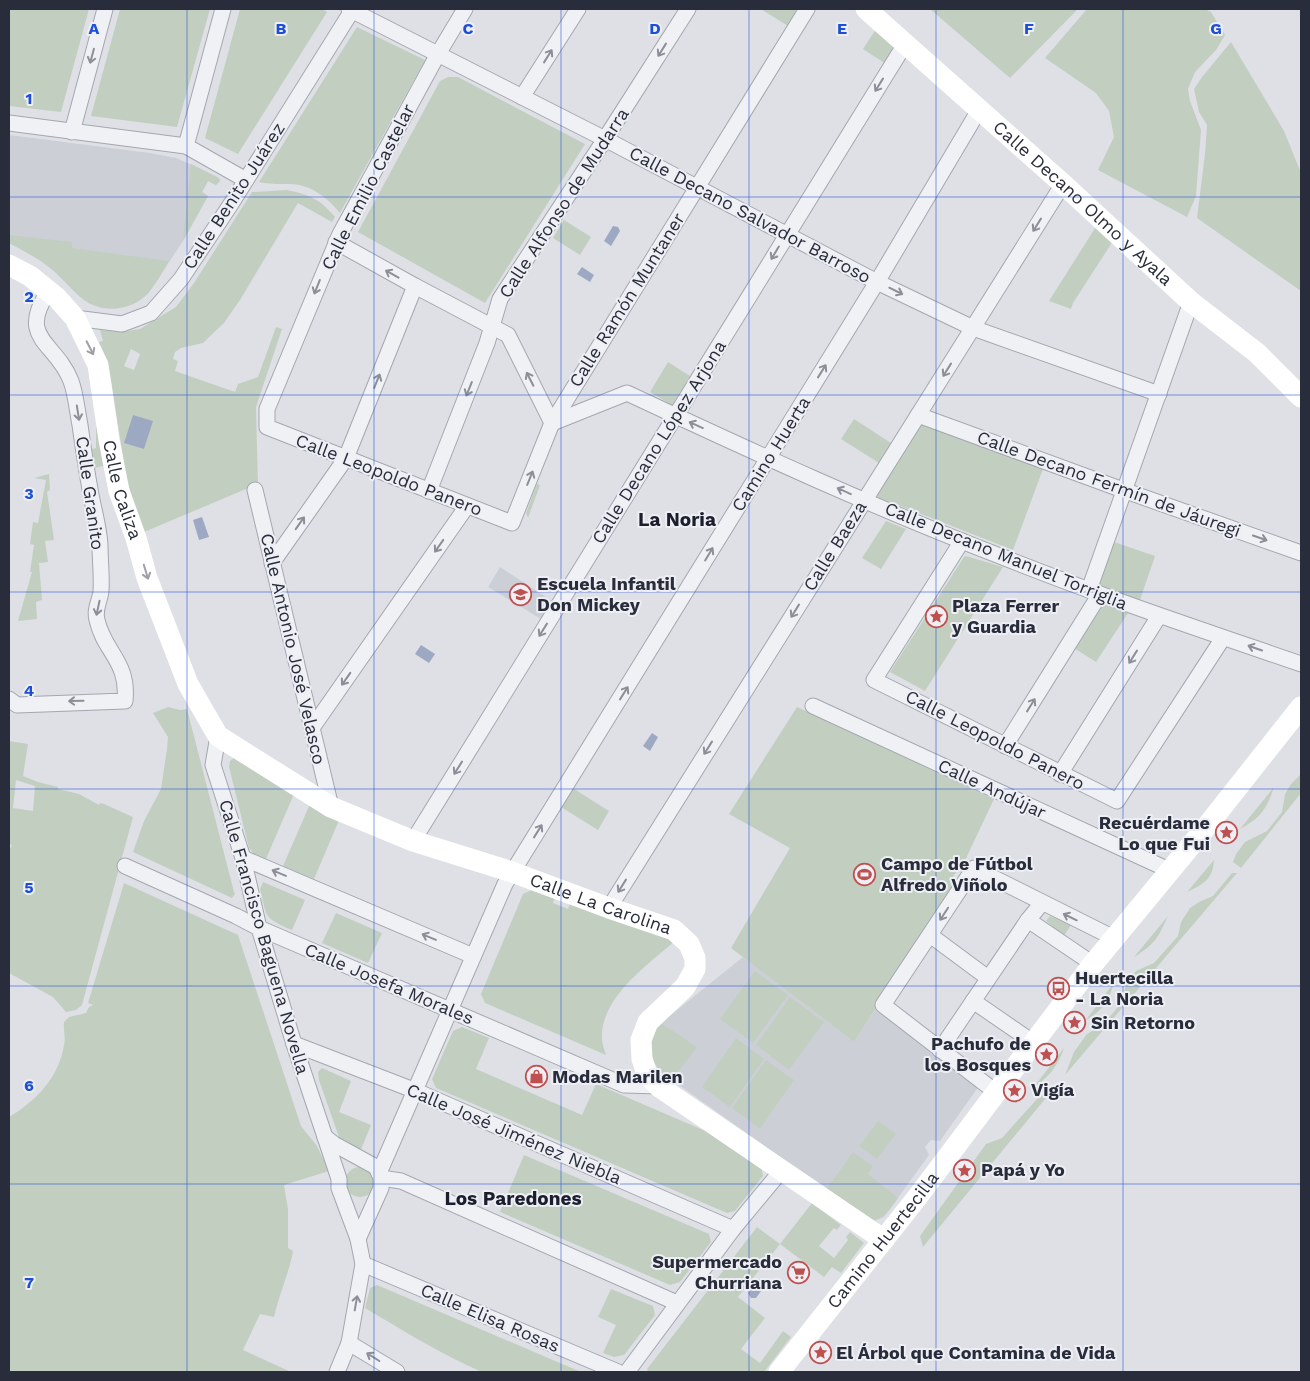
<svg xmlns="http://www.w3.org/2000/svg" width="1310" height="1381" font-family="'Work Sans',sans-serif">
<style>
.built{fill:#cdcfd7}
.green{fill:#c2cfc0;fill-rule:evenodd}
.water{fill:#9da9c2}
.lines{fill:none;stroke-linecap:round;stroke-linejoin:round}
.street-casing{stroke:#a4a7af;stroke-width:17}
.street{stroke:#f0f1f5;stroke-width:15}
.secondary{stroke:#fff;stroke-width:21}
.oneway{stroke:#8c8f98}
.oneway2{stroke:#9fa0a7}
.grid{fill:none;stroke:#1d4ed8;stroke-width:1;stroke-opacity:0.55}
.labels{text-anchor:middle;stroke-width:4;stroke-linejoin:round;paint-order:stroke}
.street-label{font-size:18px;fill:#292d3b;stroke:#edeff4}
.poi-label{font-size:18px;font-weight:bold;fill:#292d3b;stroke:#edeff4;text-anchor:start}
.neighbourhood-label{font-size:19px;font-weight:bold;fill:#1b1e2c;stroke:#edeff4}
.grid-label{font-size:16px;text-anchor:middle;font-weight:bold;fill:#1d4ed8;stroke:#edeff4;stroke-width:4;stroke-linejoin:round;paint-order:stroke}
</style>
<rect width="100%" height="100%" fill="#dee0e6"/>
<g class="built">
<path d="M9 135 150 153 176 158 197 167 219 178 220 181 216 185 208 181 202 192 208 196 183 241 148 294 130 305 114 309 101 308 90 304 79 296 54 271 38 259 9 243Z"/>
<path d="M500 567 552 601 541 619 488 587Z"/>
<path d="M743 957 854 1042 876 1009 979 1086 940 1141 931 1140 925 1147 929 1155 884 1217 875 1221 783 1159 662 1073 656 1066 661 1023Z"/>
</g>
<g class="green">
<path d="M9 9H89L61 112 9 106Z"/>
<path d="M120 9H210L177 127 91 116Z"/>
<path d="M240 9H322L327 12 238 154 205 138Z"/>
<path d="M761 9H793L798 12 788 26Z"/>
<path d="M930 9H1078L1010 78Z"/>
<path d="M1087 9H1205L1211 12 1225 35 1216 50 1195 72 1188 89 1190 101 1201 130 1196 196 1187 217 1098 170 1114 137 1109 111 1096 93 1045 58Z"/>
<path d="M357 27 425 60 340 213C326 196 309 183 286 184 276 184 269 184 259 182Z"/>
<path d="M876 29 896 48 886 64 863 49Z"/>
<path d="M1231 42 1284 131 1301 173V291L1197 218 1205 154 1207 125 1199 112 1194 89 1202 77Z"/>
<path d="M448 77H458L585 144 485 303 358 232 440 81Z"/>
<path d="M191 164 219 178 220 181 216 185 208 181 202 192 208 196 183 241Z"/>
<path d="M287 190C310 195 320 199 335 217L332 222 298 203 240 300 224 323 203 343 181 348 175 352 173 359 178 361 175 371 235 392 238 384 258 377 276 327 282 329 256 407 258 484 144 532 139 524 126 476 110 374 105 356 99 342 103 341 100 330 121 332 140 329 176 307 194 283 252 192ZM131 349 140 354 134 370 124 366Z"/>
<path d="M564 220 591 237 580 255 553 238Z"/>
<path d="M1097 225 1113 241 1073 303 1071 309 1049 301Z"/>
<path d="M9 235 72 242V248L169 261C163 271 156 284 148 293 131 313 98 313 79 296 70 288 63 279 54 271 41 260 25 251 9 243Z"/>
<path d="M668 362 690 376 672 405 650 392Z"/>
<path d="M854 419 891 443 879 463 841 439Z"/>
<path d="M920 424 1043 469 1013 550 875 496Z"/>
<path d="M96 425 106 465 95 468 92 449 96 448Z"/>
<path d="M49 474 50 490 47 492 54 540 45 541 48 562 39 563 42 600 36 602 37 619 18 621 32 572H30L34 545 30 544 33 522 38 523 46 480 34 478Z"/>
<path d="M537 484 540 485 528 518 526 513Z"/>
<path d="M886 521 906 529 881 569 862 558Z"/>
<path d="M1114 542 1155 556 1140 600 1097 585Z"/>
<path d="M966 556 1003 567 925 691 890 672 964 557Z"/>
<path d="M1103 603 1128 613 1096 662 1074 648Z"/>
<path d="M168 707 180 710 187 709 234 892 235 894 232 898 133 852 144 821 161 789 167 749 168 737 153 713Z"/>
<path d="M797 707 994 799 961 869 959 868 952 878 959 882 854 1042 731 948 790 848 729 814Z"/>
<path d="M9 741 28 744 23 776 38 782 58 787V789L79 794 99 805 100 803 104 804 133 817 82 1005 76 1010 66 1012 53 997 9 973V848L12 847 9 841ZM16 780 35 786 33 811 13 808Z"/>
<path d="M234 758H236L294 794 266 859 254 854 249 848 229 767 230 761Z"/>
<path d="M1301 774V793L1241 868 1233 862 1236 854 1245 842 1267 831 1282 812 1285 794 1291 784Z"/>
<path d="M571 787 609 811 598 830 561 807Z"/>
<path d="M1274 787C1267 809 1260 818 1240 829Z"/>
<path d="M310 804 340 818 314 879 283 866Z"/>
<path d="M1214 860C1213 879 1204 884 1187 892Z"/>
<path d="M1232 873H1237L1065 1075 1074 1052 1087 1034 1103 1025 1122 1002 1126 984 1136 971 1154 963 1178 936 1181 922 1190 908 1199 902 1213 896Z"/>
<path d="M263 882 305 900 292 930C264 918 267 918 260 889Z"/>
<path d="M124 883 238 935 301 1126 317 1146 329 1171 284 1185 288 1209V1248L293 1251C289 1274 279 1294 274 1317L260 1314 243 1350 291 1372H9V1117C36 1101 59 1077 64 1045 66 1038 63 1029 64 1022L69 1017 86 1013 89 1007 93 1005 88 1003Z"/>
<path d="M532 890 555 898 553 903 568 909 570 903 676 940C649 964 599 998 602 1040 603 1045 604 1050 606 1055L485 1003 481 994 523 894Z"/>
<path d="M336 913 382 933 368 963 322 943Z"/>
<path d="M1050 916 1071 925 1064 936 1046 921Z"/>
<path d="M1168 916C1158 938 1155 944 1134 957Z"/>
<path d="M755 971 788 995 753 1043 720 1019Z"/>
<path d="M1115 981C1108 1000 1104 1010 1086 1020Z"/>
<path d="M790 997 824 1022 789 1070 756 1045Z"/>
<path d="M661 1023 697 1047 672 1080C659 1070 649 1062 651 1044 652 1035 654 1030 661 1023Z"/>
<path d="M462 1027 489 1038 476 1069 582 1115 596 1084 724 1139 761 1166 763 1176 735 1211 727 1213 436 1088 432 1079 453 1031Z"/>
<path d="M736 1038 764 1059 730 1107 702 1087Z"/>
<path d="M1064 1048C1057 1067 1050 1076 1033 1088Z"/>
<path d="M766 1060 794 1080 760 1129 732 1108Z"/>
<path d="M322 1068 351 1081 339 1112 371 1125 360 1152 340 1140 319 1080 318 1072Z"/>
<path d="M1055 1087 923 1247 920 1236 986 1144 1002 1138 1036 1100Z"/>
<path d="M878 1121 896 1134 877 1159 859 1146Z"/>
<path d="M853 1152 873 1166 868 1174 898 1198C890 1209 884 1221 869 1220L826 1190Z"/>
<path d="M524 1155 709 1234 711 1242 680 1282 670 1285 500 1212Z"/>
<circle cx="360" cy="1182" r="15"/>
<path d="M812 1203 841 1225 837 1230 834 1228 819 1246 834 1258 848 1240 846 1237 850 1232 864 1243 841 1273 832 1267 824 1277 780 1244 738 1297 765 1318 741 1349 760 1363 783 1331 791 1337 764 1372H648L647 1369 757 1227 780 1244Z"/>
<path d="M377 1285 581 1372H482C442 1355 404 1331 365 1308L370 1288Z"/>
<path d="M611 1289 653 1306 655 1315 624 1355 614 1357 603 1353 616 1325 598 1317Z"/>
</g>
<g class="water">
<path d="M613 226 618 227 620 231 611 246 604 241Z"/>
<path d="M582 267 594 275 590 282 577 274Z"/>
<path d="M133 415 153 421 144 449 124 443Z"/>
<path d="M202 517 209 537 199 540 193 520Z"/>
<path d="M421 645 435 654 429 663 415 654Z"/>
<path d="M652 733 658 737 650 751 643 746Z"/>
<path d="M759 1279 766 1284 756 1298H751L748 1293Z"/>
</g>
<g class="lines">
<defs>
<g id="street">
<path d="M349 9 605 139 877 282 973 328 1159 394"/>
<path d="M465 9 438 54 340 234 267 409V427L512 523 552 423 807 9"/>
<path d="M522 97 578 9"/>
<path d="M9 123 186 146 246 180"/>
<path d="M72 132 105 9"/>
<path d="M186 146 223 9"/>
<path d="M336 242 415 286 508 335 552 423"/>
<path d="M75 318 122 324 151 313 181 279 231 204 353 9"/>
<path d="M918 415 1123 490 1301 553"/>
<path d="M552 423 627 393C751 451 877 509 1005 558 1103 597 1202 630 1301 664"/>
<path d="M255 490 331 807"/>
<path d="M429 491 487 343 500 299 605 139 688 9"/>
<path d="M962 541 874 680 1117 801 1223 638"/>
<path d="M272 563 346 458 415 286"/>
<path d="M1089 590 1191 302"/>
<path d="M9 699 17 705 125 701C129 661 104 652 97 620 94 609 100 601 101 591 102 576 100 560 100 545 99 526 93 508 90 489 86 468 83 446 80 425 77 410 76 395 71 381 56 342 17 339 48 292"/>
<path d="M813 706 1171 871"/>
<path d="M312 728 467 506"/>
<path d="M218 736 213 765 243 858 259 928 294 1044 339 1179V1188L358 1239 363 1264 349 1343 337 1372"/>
<path d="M1005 746 1100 594"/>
<path d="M1060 774 1159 616"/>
<path d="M413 841 905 44"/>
<path d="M243 858 473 956"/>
<path d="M125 866 236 916 259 928 624 1085 658 1086"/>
<path d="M609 908 1063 184"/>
<path d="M1028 920 1093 964"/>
<path d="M930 935 988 978"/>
<path d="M973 1001 1034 1043"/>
<path d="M294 1044 416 1091 733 1229"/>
<path d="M940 1050 1028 920 1042 903"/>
<path d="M997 1093 883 1005 974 868 1114 938"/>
<path d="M325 1137 334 1144 376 1167 381 1178V1188L358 1239"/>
<path d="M379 1173 505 884 877 282 979 110"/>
<path d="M381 1178 401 1181 677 1303"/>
<path d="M363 1264 618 1372"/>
<path d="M349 1343 397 1372"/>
<path d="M627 1372 733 1229 781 1171"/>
</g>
</defs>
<use href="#street" class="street-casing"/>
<use href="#street" class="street"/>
<g class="secondary">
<path id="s1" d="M866 9 1063 184 1191 302 1257 353 1301 397"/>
<path id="s2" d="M9 265 30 276 57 298 75 318 98 365 109 440 119 491 136 538 147 578 188 684 218 736 331 807 413 841 512 872 609 908 674 930 689 944 695 958V969L685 987 648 1022 641 1040 642 1059 647 1074 658 1086 884 1240"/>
<path id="s3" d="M779 1372 919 1195 1093 964 1207 826 1301 707"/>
</g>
</g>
<defs><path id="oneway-shaft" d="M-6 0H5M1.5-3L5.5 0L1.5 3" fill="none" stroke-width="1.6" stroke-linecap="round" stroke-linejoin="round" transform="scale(1.25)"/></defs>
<g class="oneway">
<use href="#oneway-shaft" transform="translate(662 50) rotate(122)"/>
<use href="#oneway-shaft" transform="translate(92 56) rotate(105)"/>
<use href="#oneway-shaft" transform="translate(548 56) rotate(-58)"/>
<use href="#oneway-shaft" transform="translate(879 85) rotate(122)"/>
<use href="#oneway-shaft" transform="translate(1037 225) rotate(122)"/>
<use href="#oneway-shaft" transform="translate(775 253) rotate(121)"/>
<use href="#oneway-shaft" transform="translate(392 274) rotate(-151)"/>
<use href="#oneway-shaft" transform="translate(317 287) rotate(112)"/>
<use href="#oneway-shaft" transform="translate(896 291) rotate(26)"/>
<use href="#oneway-shaft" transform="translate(947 370) rotate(122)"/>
<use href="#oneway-shaft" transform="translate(822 371) rotate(-58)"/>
<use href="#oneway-shaft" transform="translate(530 379) rotate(-117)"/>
<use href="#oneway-shaft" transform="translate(377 381) rotate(-68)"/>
<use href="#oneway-shaft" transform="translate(469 389) rotate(112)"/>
<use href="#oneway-shaft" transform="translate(78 413) rotate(81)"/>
<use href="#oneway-shaft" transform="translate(696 425) rotate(-156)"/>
<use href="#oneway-shaft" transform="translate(530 478) rotate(-68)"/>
<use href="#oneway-shaft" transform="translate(844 491) rotate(-156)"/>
<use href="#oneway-shaft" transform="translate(300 523) rotate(-55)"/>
<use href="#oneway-shaft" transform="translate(1260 538) rotate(19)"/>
<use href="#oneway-shaft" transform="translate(439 546) rotate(125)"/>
<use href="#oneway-shaft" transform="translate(709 554) rotate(-59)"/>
<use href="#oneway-shaft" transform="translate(98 608) rotate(102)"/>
<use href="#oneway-shaft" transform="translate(795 611) rotate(122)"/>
<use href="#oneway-shaft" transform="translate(543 630) rotate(122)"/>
<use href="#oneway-shaft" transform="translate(1255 648) rotate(-161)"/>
<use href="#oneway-shaft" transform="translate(1133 657) rotate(122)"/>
<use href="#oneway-shaft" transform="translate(346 679) rotate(125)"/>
<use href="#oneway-shaft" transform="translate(624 693) rotate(-58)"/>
<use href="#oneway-shaft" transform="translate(76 701) rotate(179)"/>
<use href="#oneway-shaft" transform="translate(1031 705) rotate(-58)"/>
<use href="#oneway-shaft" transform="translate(708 748) rotate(122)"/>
<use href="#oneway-shaft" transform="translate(458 768) rotate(122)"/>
<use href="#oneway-shaft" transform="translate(538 831) rotate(-58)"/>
<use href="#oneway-shaft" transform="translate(279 873) rotate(-157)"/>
<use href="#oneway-shaft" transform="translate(622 886) rotate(122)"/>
<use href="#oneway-shaft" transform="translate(944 914) rotate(123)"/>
<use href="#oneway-shaft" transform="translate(1070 917) rotate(-154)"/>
<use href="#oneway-shaft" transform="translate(429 937) rotate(-157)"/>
<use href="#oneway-shaft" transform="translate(356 1303) rotate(-80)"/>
<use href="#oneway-shaft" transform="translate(373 1357) rotate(-148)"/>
</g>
<g class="oneway2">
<use href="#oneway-shaft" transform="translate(90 348) rotate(63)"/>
<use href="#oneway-shaft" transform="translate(146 572) rotate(73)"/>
</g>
<path class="grid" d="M187 9V1372M374 9V1372M561 9V1372M749 9V1372M936 9V1372M1123 9V1372M9 197H1301M9 395H1301M9 592H1301M9 789H1301M9 986H1301M9 1184H1301"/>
<defs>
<symbol id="school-ring" viewBox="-11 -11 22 22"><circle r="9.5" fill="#edeff4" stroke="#be5150" stroke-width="1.5"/><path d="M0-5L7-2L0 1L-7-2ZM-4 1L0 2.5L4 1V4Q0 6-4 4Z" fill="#be5150"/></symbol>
<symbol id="sight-ring" viewBox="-11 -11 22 22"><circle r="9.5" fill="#edeff4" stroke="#be5150" stroke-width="1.5"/><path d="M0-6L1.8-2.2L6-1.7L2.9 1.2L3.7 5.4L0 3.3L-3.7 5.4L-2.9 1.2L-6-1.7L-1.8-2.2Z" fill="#be5150"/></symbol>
<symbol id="stadium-ring" viewBox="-11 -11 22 22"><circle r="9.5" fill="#edeff4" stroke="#be5150" stroke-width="1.5"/><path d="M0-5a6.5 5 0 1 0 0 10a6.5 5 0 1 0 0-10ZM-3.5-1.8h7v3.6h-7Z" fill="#be5150"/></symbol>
<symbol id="bus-ring" viewBox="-11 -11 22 22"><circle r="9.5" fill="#edeff4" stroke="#be5150" stroke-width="1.5"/><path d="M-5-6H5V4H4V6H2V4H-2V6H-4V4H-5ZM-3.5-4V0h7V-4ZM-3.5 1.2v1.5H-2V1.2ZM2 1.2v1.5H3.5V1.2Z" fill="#be5150"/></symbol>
<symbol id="shop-ring" viewBox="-11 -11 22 22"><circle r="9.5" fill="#edeff4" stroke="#be5150" stroke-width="1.5"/><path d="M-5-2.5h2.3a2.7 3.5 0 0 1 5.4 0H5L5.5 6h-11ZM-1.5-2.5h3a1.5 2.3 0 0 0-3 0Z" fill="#be5150"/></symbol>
<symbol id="supermarket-ring" viewBox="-11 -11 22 22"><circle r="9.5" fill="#edeff4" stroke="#be5150" stroke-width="1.5"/><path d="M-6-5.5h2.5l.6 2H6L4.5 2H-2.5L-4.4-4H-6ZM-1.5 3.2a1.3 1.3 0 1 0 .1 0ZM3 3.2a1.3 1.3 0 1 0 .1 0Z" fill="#be5150"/></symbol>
</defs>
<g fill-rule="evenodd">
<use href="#school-ring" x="508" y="582" width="25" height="25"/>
<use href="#sight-ring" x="924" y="604" width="25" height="25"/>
<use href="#sight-ring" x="1214" y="820" width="25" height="25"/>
<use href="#stadium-ring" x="852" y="862" width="25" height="25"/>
<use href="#bus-ring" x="1046" y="976" width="25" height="25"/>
<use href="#sight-ring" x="1062" y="1010" width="25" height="25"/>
<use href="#sight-ring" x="1034" y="1042" width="25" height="25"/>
<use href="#shop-ring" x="524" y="1064" width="25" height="25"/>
<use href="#sight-ring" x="1002" y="1078" width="25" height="25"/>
<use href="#sight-ring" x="952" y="1158" width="25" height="25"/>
<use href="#supermarket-ring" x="786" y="1260" width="25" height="25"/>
<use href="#sight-ring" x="808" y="1340" width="25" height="25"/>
</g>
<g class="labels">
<g class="street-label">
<text transform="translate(368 187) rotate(-63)" y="6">Calle Emilio Castelar</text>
<text transform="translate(234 196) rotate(-57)" y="6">Calle Benito Juárez</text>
<text transform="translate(564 203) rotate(-57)" y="6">Calle Alfonso de Mudarra</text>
<text dy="6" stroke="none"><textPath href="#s1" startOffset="291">Calle Decano Olmo y Ayala</textPath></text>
<text transform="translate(750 215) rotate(28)" y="6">Calle Decano Salvador Barroso</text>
<text transform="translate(627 300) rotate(-58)" y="6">Calle Ramón Muntaner</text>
<text transform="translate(659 442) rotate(-58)" y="6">Calle Decano López Arjona</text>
<text transform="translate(771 454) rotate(-58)" y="6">Camino Huerta</text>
<text transform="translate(389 475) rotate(21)" y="6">Calle Leopoldo Panero</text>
<text transform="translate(1109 484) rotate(20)" y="6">Calle Decano Fermín de Jáuregi</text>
<text dy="6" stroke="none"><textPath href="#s2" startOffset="265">Calle Caliza</textPath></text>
<text transform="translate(90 493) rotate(82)" y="6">Calle Granito</text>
<text transform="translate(835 546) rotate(-58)" y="6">Calle Baeza</text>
<text transform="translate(1006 556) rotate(22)" y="6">Calle Decano Manuel Torriglia</text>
<text transform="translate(293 649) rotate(77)" y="6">Calle Antonio José Velasco</text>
<text transform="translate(995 740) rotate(27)" y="6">Calle Leopoldo Panero</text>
<text transform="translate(992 789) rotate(25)" y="6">Calle Andújar</text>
<text dy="6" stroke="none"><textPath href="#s2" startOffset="951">Calle La Carolina</textPath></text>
<text transform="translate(264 937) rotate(74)" y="6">Calle Francisco Baguena Novella</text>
<text transform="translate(389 984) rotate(23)" y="6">Calle Josefa Morales</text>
<text transform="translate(514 1134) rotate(23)" y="6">Calle José Jiménez Niebla</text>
<text dy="6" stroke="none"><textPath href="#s3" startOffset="168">Camino Huertecilla</textPath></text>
<text transform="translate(490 1318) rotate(23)" y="6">Calle Elisa Rosas</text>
</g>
<g class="poi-label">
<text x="537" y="590">Escuela Infantil<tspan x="537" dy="21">Don Mickey</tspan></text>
<text x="952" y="612">Plaza Ferrer<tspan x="952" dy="21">y Guardia</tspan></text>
<text x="1210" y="829" text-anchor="end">Recuérdame<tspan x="1210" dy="21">Lo que Fui</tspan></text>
<text x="881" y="870">Campo de Fútbol<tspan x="881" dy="21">Alfredo Viñolo</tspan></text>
<text x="1075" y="984">Huertecilla<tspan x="1075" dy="21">- La Noria</tspan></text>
<text x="1091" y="1029">Sin Retorno</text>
<text x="1031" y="1050" text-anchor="end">Pachufo de<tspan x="1031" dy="21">los Bosques</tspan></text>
<text x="552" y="1083">Modas Marilen</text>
<text x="1031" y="1096">Vigía</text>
<text x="981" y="1176">Papá y Yo</text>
<text x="782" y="1268" text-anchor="end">Supermercado<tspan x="782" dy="21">Churriana</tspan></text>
<text x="836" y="1359">El Árbol que Contamina de Vida</text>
</g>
<g class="neighbourhood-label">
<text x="677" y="526">La Noria</text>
<text x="513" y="1205">Los Paredones</text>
</g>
</g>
<g class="grid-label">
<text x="94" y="34">A</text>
<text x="281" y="34">B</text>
<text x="468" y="34">C</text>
<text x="655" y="34">D</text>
<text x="842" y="34">E</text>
<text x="1029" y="34">F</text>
<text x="1216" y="34">G</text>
<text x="29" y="104">1</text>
<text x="29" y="302">2</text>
<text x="29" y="499">3</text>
<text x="29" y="696">4</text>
<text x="29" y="893">5</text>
<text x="29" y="1091">6</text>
<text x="29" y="1288">7</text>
</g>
<rect width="1310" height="1381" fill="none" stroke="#292d3b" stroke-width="20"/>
</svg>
